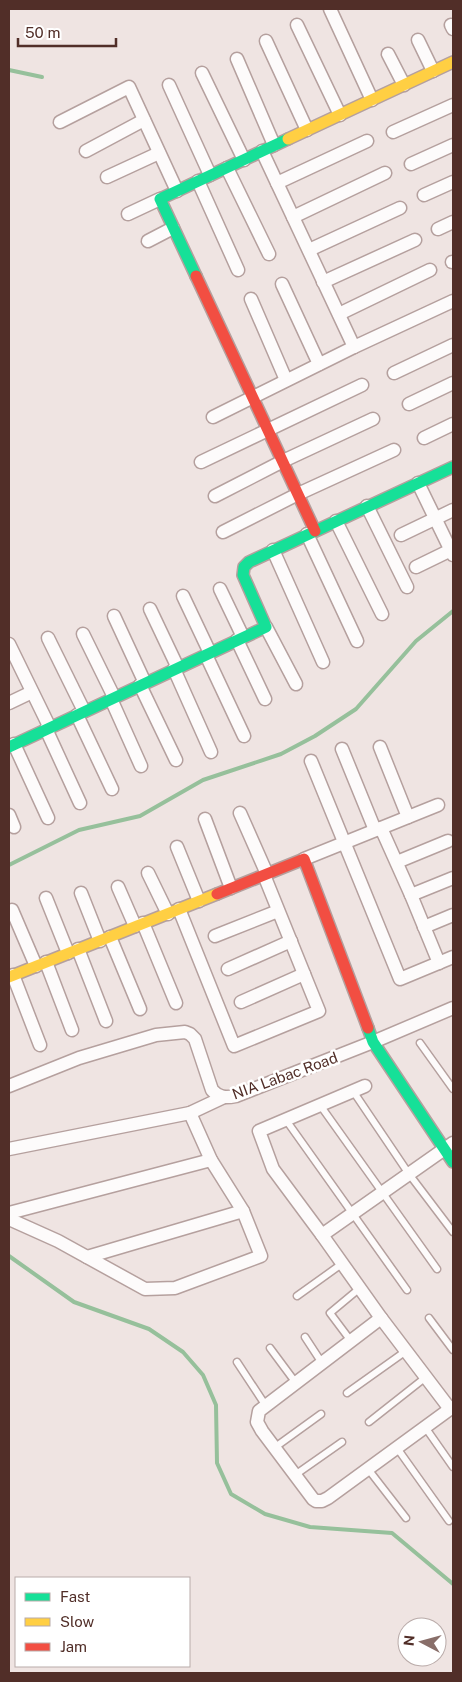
<svg xmlns="http://www.w3.org/2000/svg" width="462" height="1682" font-family="'Public Sans',sans-serif">
<style>
.lines{fill:none;stroke-linecap:round;stroke-linejoin:round}
.stream{stroke:#96c09b;stroke-width:4}
.lane-casing{stroke:#b5a09e;stroke-width:9}
.street-casing{stroke:#b5a09e;stroke-width:15}
.fast-casing{stroke:#b5a09e;stroke-width:14}
.slow-casing{stroke:#b5a09e;stroke-width:14}
.jam-casing{stroke:#b5a09e;stroke-width:14}
.lane{stroke:#fdfbfb;stroke-width:6}
.street{stroke:#fdfbfb;stroke-width:12}
.fast{stroke:#16e098;stroke-width:11}
.slow{stroke:#ffcf43;stroke-width:11}
.jam{stroke:#f24e42;stroke-width:11}
.labels{text-anchor:middle;stroke-width:5;stroke-linejoin:round;paint-order:stroke}
.street-label{font-size:15px;fill:#512e28;stroke:#fff}
</style>
<rect width="100%" height="100%" fill="#efe4e2"/>
<g class="lines">
<g class="stream">
<path d="M9 70 42 77"/>
<path d="M9 865 79 830 140 816 203 780 281 754 315 736 356 709 416 641 453 611"/>
<path d="M9 1256 74 1302 149 1329 183 1352 203 1375 216 1405 217 1463 231 1494 265 1514 310 1527 392 1533 453 1584"/>
</g>
<defs>
<g id="lane">
<path d="M420 1043 453 1089"/>
<path d="M353 1091 409 1174 453 1232"/>
<path d="M320 1105 437 1269"/>
<path d="M286 1120 407 1290"/>
<path d="M297 1296 343 1263"/>
<path d="M429 1318 453 1350"/>
<path d="M305 1337 322 1363"/>
<path d="M351 1341 330 1313 360 1288"/>
<path d="M270 1348 296 1383"/>
<path d="M237 1362 266 1406"/>
<path d="M347 1393 406 1351"/>
<path d="M369 1422 426 1377"/>
<path d="M425 1427 453 1467"/>
<path d="M274 1448 321 1414"/>
<path d="M397 1448 449 1521"/>
<path d="M368 1469 406 1518"/>
<path d="M295 1475 342 1442"/>
</g>
<g id="street">
<path d="M330 9 372 100"/>
<path d="M297 25 340 115"/>
<path d="M451 25 453 29"/>
<path d="M418 40 433 71"/>
<path d="M266 41 307 130"/>
<path d="M388 54 404 85"/>
<path d="M237 59 274 145"/>
<path d="M202 73 244 160"/>
<path d="M169 85 210 175"/>
<path d="M60 122 129 87 177 191"/>
<path d="M393 132 453 105"/>
<path d="M86 151 144 120"/>
<path d="M262 151 354 347"/>
<path d="M411 164 453 145"/>
<path d="M227 168 269 254"/>
<path d="M107 177 159 153"/>
<path d="M198 181 238 270"/>
<path d="M277 183 367 141"/>
<path d="M424 195 453 182"/>
<path d="M128 214 160 199"/>
<path d="M293 217 385 173"/>
<path d="M438 229 453 222"/>
<path d="M148 241 173 228"/>
<path d="M309 250 400 208"/>
<path d="M452 262H453"/>
<path d="M323 282 415 240"/>
<path d="M282 284 319 364"/>
<path d="M251 299 286 380"/>
<path d="M339 314 430 270"/>
<path d="M394 373 453 345"/>
<path d="M409 404 453 383"/>
<path d="M213 417 354 347 453 301"/>
<path d="M424 438 453 424"/>
<path d="M201 462 362 385"/>
<path d="M418 483 453 555"/>
<path d="M215 496 283 461 373 419"/>
<path d="M367 506 407 587"/>
<path d="M336 521 382 614"/>
<path d="M223 532 298 494 394 450"/>
<path d="M307 534 357 641"/>
<path d="M401 535 453 510"/>
<path d="M273 550 323 662"/>
<path d="M416 567 453 549"/>
<path d="M220 589 243 637"/>
<path d="M183 596 210 653"/>
<path d="M150 609 178 668"/>
<path d="M114 616 145 683"/>
<path d="M266 627 296 684"/>
<path d="M83 634 114 697"/>
<path d="M48 638 84 711"/>
<path d="M237 640 265 699"/>
<path d="M9 644 50 728"/>
<path d="M206 655 244 736"/>
<path d="M174 669 211 752"/>
<path d="M140 685 176 760"/>
<path d="M111 699 141 766"/>
<path d="M9 703 32 692"/>
<path d="M77 715 112 789"/>
<path d="M46 729 80 803"/>
<path d="M14 744 48 818"/>
<path d="M380 747 408 817"/>
<path d="M342 749 375 830"/>
<path d="M311 761 400 979 453 957"/>
<path d="M240 813 267 874"/>
<path d="M9 815 14 827"/>
<path d="M205 819 231 888"/>
<path d="M381 828 411 895 439 963"/>
<path d="M177 847 199 901"/>
<path d="M304 859 438 805"/>
<path d="M397 862 448 841"/>
<path d="M148 873 168 914"/>
<path d="M118 887 135 926"/>
<path d="M81 893 100 941"/>
<path d="M411 895 453 878"/>
<path d="M46 898 68 953"/>
<path d="M179 909 234 1046 319 1011 264 875"/>
<path d="M12 910 36 966"/>
<path d="M143 923 176 1003"/>
<path d="M424 927 453 915"/>
<path d="M215 936 278 911"/>
<path d="M110 937 140 1009"/>
<path d="M78 949 106 1021"/>
<path d="M46 962 72 1030"/>
<path d="M228 969 291 941"/>
<path d="M13 975 40 1045"/>
<path d="M241 1002 304 974"/>
<path d="M9 1086 79 1058 156 1035 185 1032 190 1034 195 1039 212 1090C219 1098 226 1098 236 1096L373 1042 453 1008"/>
<path d="M453 1143 322 1235 381 1318 450 1409 453 1407"/>
<path d="M9 1149 190 1113 224 1097"/>
<path d="M9 1213 211 1160"/>
<path d="M9 1219 58 1241 145 1289 175 1288 261 1256 243 1211 211 1160 190 1113"/>
<path d="M322 1235 273 1169 259 1131 365 1086"/>
<path d="M87 1257 243 1211"/>
<path d="M381 1318 259 1411 257 1422 262 1431 313 1499 316 1501H322L328 1498 450 1409"/>
</g>
<g id="fast">
<path d="M196 276 160 199 288 139"/>
<path d="M9 747 266 627 243 575 244 567 249 562 453 467"/>
<path d="M368 1028 373 1042 453 1162"/>
</g>
<g id="slow">
<path d="M288 139 453 62"/>
<path d="M9 977 217 894"/>
</g>
<g id="jam">
<path d="M196 276 315 531"/>
<path d="M217 894 304 859 368 1028"/>
</g>
</defs>
<use href="#lane" class="lane-casing"/>
<use href="#street" class="street-casing"/>
<use href="#fast" class="fast-casing"/>
<use href="#slow" class="slow-casing"/>
<use href="#jam" class="jam-casing"/>
<use href="#lane" class="lane"/>
<use href="#street" class="street"/>
<use href="#fast" class="fast"/>
<use href="#slow" class="slow"/>
<use href="#jam" class="jam"/>
</g>
<g class="labels">
<g class="street-label">
<text transform="translate(285 1076) rotate(-20)" y="5">NIA Labac Road</text>
</g>
</g>
<rect width="462" height="1682" fill="none" stroke="#512e28" stroke-width="20"/>
<rect x="15" y="1577" width="175" height="90" fill="#ffffff" stroke="#b9aba9"/>
<rect x="25" y="1593" width="25" height="8" fill="#16e098" stroke="#b9aba9"/>
<text x="60" y="1602" font-size="15" fill="#512e28">Fast</text>
<rect x="25" y="1618" width="25" height="8" fill="#ffcf43" stroke="#b9aba9"/>
<text x="60" y="1627" font-size="15" fill="#512e28">Slow</text>
<rect x="25" y="1643" width="25" height="8" fill="#f24e42" stroke="#b9aba9"/>
<text x="60" y="1652" font-size="15" fill="#512e28">Jam</text>
<g transform="translate(422 1642) rotate(276)"><circle r="24" fill="#ffffff" stroke="#b9aba9"/>
<path d="M0-4L9 19L0 12L-9 19Z" fill="#886e69"/>
<text y="-8" font-size="14" font-weight="bold" text-anchor="middle" fill="#512e28">N</text>
</g>
<path d="M18 38v8h98v-8" fill="none" stroke="#512e28" stroke-width="2.5"/>
<text x="25" y="38" font-size="15" fill="#512e28" stroke="#ffffff" stroke-width="4" paint-order="stroke">50 m</text>
</svg>
